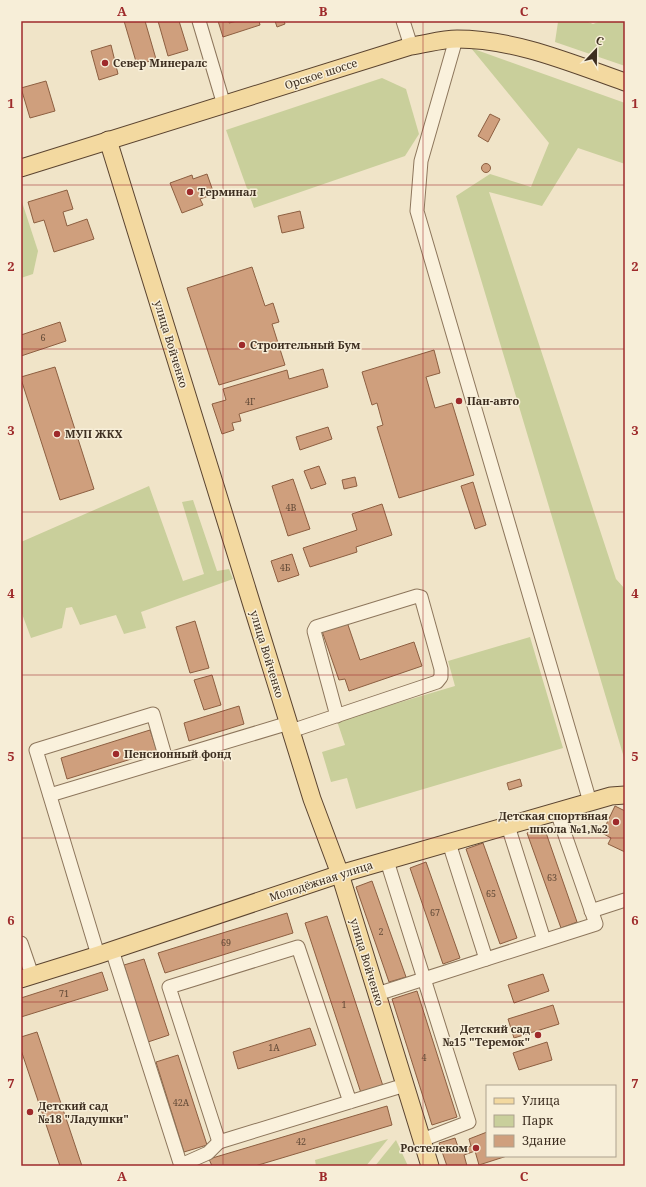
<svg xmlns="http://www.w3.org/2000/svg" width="646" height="1187" font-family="'Noto Serif',serif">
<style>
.green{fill:#c9cf9b}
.building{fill:#cf9f7d;stroke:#8d5f41}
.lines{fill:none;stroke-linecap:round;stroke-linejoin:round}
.minor-casing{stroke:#8d765c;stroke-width:15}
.major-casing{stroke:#5b4430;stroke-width:19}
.minor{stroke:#faf1dc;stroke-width:13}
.major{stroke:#f3d9a0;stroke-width:17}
.grid{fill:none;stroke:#9e2a2b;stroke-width:1;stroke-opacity:0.55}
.poi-dot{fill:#9e2a2b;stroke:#f7eed8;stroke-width:1.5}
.labels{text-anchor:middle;stroke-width:3;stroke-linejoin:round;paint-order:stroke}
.number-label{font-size:9px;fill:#624a37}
.poi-label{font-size:11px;font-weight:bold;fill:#3d2e20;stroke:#f7eed8;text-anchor:start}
.street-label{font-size:11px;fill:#3d2e20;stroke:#f7eed8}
.neatline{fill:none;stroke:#9e2a2b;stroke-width:1.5}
.grid-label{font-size:13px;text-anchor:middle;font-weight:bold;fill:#9e2a2b}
</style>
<rect width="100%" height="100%" fill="#f0e4c8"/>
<g class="green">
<path d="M562 21H586L593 24 601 21H625V66L555 42 558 22Z"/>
<path d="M471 48 625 103V164L578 148 542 206 489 192 616 579 625 589V761L456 196 490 174 531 187 549 143Z"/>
<path d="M382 78 406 89 419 134 405 156 254 208 226 130Z"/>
<path d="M21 199 38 251 33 274 21 278Z"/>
<path d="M149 486 183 581 204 574 182 502 193 500 217 571 229 569 233 579 141 612 146 628 124 634 116 615 80 625 72 607 66 608 62 628 31 638 21 611V542Z"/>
<path d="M530 637 563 748 356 809 347 778 331 782 322 752 345 745 337 721 455 686 448 661Z"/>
<path d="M388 1139 366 1166H316L315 1160Z"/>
<path d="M396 1140 408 1166H375Z"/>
</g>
<g class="building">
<path d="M124 21H145L156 59 137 65Z"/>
<path d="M158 21H179L188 50 168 56Z"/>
<path d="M218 21H229V23L237 21H259L260 25 223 37Z"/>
<path d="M275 21H284L285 24 277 27Z"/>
<path d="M111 45 118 74 99 80 91 51Z"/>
<path d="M46 81 55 111 30 118 21 88Z"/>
<path d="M490 114 500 119 488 142 478 136Z"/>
<circle cx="486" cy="168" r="4.5"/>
<path d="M207 174 214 194 200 199 203 205 182 213 170 183 192 175 193 179Z"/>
<path d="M67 190 73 209 63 212 67 226 87 219 94 239 54 252 44 220 34 223 28 202Z"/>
<path d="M300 211 304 228 282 233 278 216Z"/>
<path d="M252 267 265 306 273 303 279 322 272 324 285 365 219 385 187 288Z"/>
<path d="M60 322 66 341 21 356V335Z"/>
<path d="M434 350 440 373 426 377 435 408 452 403 474 475 399 498 377 427 383 425 377 403 372 405 362 372Z"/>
<path d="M55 367 94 489 60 500 21 379V377Z"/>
<path d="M323 369 328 387 239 414 241 421 232 423 234 430 222 434 212 404 226 400 223 389 287 370 289 379Z"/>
<path d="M328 427 332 439 300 450 296 437Z"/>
<path d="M319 466 326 484 311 489 304 471Z"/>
<path d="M355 477 357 486 344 489 342 480Z"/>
<path d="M293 479 310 529 288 536 272 486Z"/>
<path d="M473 482 486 525 475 529 461 486Z"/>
<path d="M382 504 392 535 356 547 357 552 310 567 303 548 357 530 352 514Z"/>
<path d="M292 554 299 575 278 582 271 561Z"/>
<path d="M195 621 209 668 190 673 176 627Z"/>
<path d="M347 622 360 660 414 642 422 666 349 691 345 679 339 680 322 631Z"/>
<path d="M212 675 221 705 204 710 194 680Z"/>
<path d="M239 706 244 724 189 741 184 723Z"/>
<path d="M150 730 157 751 67 779 61 758Z"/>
<path d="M520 779 522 786 509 790 507 783Z"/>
<path d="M615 806 625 811V852L608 844 611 838 602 833Z"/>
<path d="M544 827 577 922 561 928 527 833Z"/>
<path d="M483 843 517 938 500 944 466 849Z"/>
<path d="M426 862 460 958 443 964 410 868Z"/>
<path d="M372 881 406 977 389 982 356 887Z"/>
<path d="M287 913 293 933 165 973 158 953Z"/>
<path d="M327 916 383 1086 361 1093 305 923Z"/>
<path d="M144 959 169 1035 148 1042 124 965Z"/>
<path d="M102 972 108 990 21 1017V998Z"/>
<path d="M543 974 549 991 514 1003 508 985Z"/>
<path d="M417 991 457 1117 432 1125 392 999Z"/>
<path d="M553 1005 559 1024 514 1038 508 1019Z"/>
<path d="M310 1028 316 1045 238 1069 233 1052Z"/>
<path d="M37 1032 82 1166H60L21 1050V1037Z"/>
<path d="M547 1042 552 1060 519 1070 513 1053Z"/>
<path d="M178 1055 207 1145 184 1152 156 1062Z"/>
<path d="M387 1106 392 1125 255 1166H212L209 1159Z"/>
<path d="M487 1132V1156H507L479 1165 475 1151 464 1155 467 1166H447L439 1143 455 1138 459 1150 471 1146 469 1139Z"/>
</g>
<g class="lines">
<defs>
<g id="minor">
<path d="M199 21 224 105"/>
<path d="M403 21 411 46"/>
<path d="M456 39 421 161 417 211 590 802"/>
<path d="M291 731 437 682 441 677V669L421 597 417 596 316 627 314 631 337 716"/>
<path d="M50 795 289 723"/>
<path d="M508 826 544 940"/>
<path d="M449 843 486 959"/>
<path d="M387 861 469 1122 422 1140"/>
<path d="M591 911 625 900"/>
<path d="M21 943 32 975"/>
<path d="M112 950 181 1166"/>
<path d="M98 955 36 750 153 714 166 759"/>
<path d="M377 994 596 924 557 812"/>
<path d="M350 1102 298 947 169 987 219 1142 405 1085"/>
<path d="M181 1165 208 1153 219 1142"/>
</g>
<g id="major">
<path d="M108 140 312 799 340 874 430 1166"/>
<path d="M21 168 411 46C426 44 442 39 457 39 515 39 571 63 625 82"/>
<path d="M21 979 98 955 340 874 611 796 625 795"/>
</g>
</defs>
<use href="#minor" class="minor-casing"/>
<use href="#major" class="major-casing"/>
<use href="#minor" class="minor"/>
<use href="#major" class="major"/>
</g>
<path class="grid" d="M223 21V1166M423 21V1166M21 185H625M21 349H625M21 512H625M21 675H625M21 838H625M21 1002H625"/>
<g class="poi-dot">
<circle cx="105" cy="63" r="4"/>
<circle cx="190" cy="192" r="4"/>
<circle cx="242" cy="345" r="4"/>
<circle cx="459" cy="401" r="4"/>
<circle cx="57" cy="434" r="4"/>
<circle cx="116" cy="754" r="4"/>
<circle cx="616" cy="822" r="4"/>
<circle cx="538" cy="1035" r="4"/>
<circle cx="30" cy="1112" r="4"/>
<circle cx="476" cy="1148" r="4"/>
</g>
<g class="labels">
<g class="number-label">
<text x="43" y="341">6</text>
<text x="250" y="405">4Г</text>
<text x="291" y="511">4В</text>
<text x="285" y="571">4Б</text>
<text x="552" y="881">63</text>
<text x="491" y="897">65</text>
<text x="435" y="916">67</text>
<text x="381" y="935">2</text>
<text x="226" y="946">69</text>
<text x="64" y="997">71</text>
<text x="344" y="1008">1</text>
<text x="274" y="1051">1А</text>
<text x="424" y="1061">4</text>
<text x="181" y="1106">42А</text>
<text x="301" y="1145">42</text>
</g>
<g class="poi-label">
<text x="113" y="67">Север Минералс</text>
<text x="198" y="196">Терминал</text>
<text x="250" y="349">Строительный Бум</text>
<text x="467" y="405">Пан-авто</text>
<text x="65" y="438">МУП ЖКХ</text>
<text x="124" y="758">Пенсионный фонд</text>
<text x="608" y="820" text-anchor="end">Детская спортвная<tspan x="608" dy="13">школа №1,№2</tspan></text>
<text x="530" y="1033" text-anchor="end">Детский сад<tspan x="530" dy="13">№15 "Теремок"</tspan></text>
<text x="38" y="1110">Детский сад<tspan x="38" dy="13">№18 "Ладушки"</tspan></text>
<text x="468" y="1152" text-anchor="end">Ростелеком</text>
</g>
<g class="street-label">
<text transform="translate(321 74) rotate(-18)" y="4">Орское шоссе</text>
<text transform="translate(171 344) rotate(73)" y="4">улица Войченко</text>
<text transform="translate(267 654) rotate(73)" y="4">улица Войченко</text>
<text transform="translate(321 881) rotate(-18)" y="4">Молодёжная улица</text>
<text transform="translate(367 962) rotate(73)" y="4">улица Войченко</text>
</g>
</g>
<rect width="646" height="1187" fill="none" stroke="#f7eed8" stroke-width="44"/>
<rect x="486" y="1085" width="130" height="72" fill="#f7eed8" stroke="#ada18e"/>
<rect x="494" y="1098" width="20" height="6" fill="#f3d9a0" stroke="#ada18e"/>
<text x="522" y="1105" font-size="12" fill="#3d2e20">Улица</text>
<rect x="494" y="1115" width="20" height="12" fill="#c9cf9b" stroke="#ada18e"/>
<text x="522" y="1125" font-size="12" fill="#3d2e20">Парк</text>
<rect x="494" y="1135" width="20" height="12" fill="#cf9f7d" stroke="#ada18e"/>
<text x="522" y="1145" font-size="12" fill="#3d2e20">Здание</text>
<g transform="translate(596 50) rotate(22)" stroke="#f7eed8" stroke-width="3" paint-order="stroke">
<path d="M0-3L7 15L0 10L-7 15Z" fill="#3d2e20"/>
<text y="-6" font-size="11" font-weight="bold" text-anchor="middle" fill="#3d2e20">С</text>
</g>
<rect x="22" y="22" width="602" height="1143" class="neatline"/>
<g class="grid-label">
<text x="122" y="16">A</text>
<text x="323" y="16">B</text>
<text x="524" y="16">C</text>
<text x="11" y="108">1</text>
<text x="635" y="108">1</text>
<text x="11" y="271">2</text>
<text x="635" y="271">2</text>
<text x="11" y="435">3</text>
<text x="635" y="435">3</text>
<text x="11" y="598">4</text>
<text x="635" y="598">4</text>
<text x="11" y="761">5</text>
<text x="635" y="761">5</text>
<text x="11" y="925">6</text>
<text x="635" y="925">6</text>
<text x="11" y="1088">7</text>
<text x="635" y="1088">7</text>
<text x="122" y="1181">A</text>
<text x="323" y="1181">B</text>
<text x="524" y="1181">C</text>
</g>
</svg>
